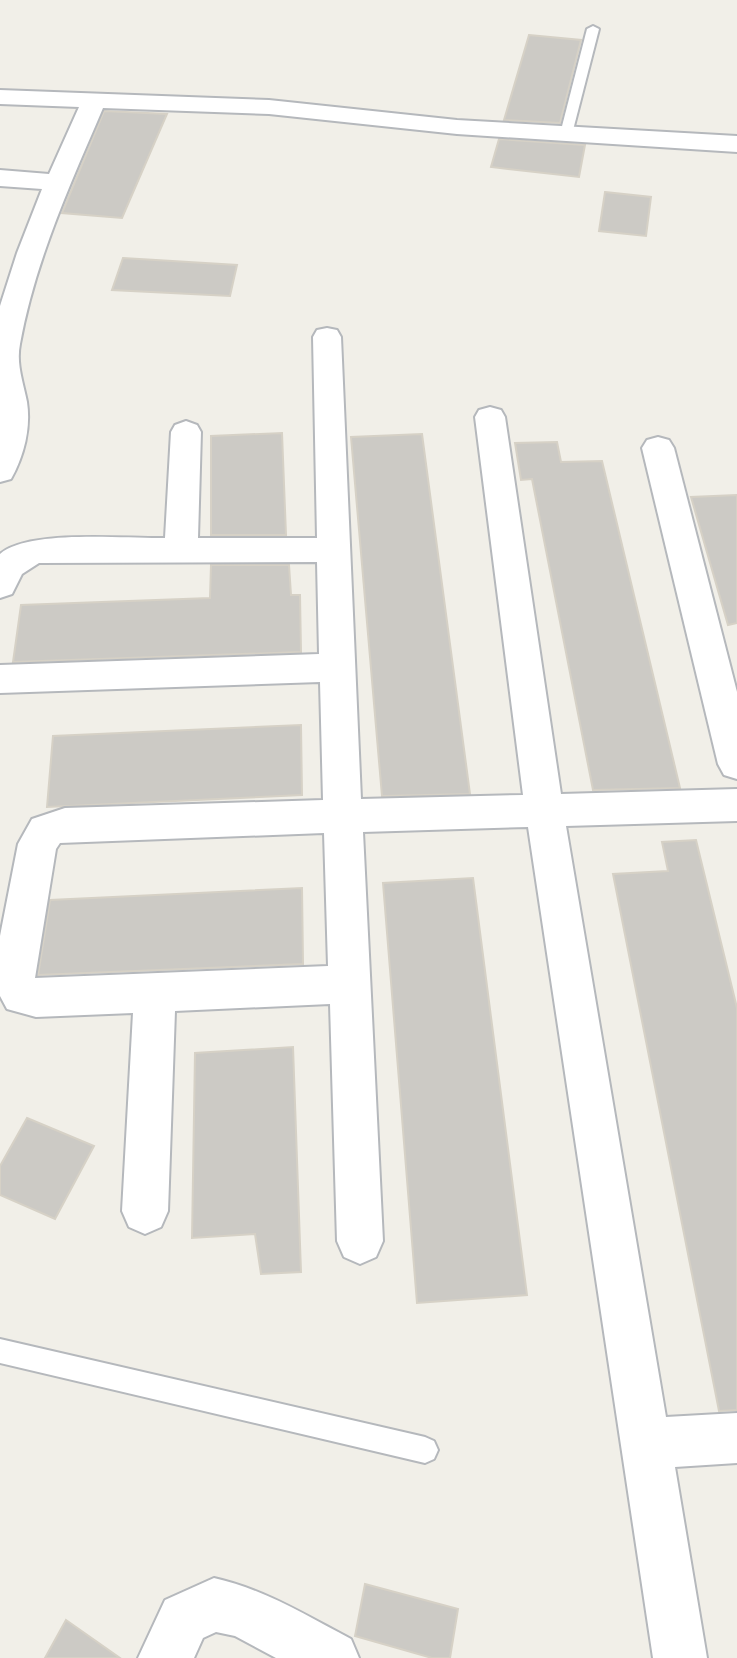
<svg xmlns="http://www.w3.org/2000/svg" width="737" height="1658" font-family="'Alegreya Sans',sans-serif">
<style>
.building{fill:#cccac5;stroke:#d6d1c6;stroke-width:2}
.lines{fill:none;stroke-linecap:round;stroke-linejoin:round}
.lane-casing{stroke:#b5b8bc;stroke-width:4}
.street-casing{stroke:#b5b8bc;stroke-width:4}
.lane{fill:#fff;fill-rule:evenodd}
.street{fill:#fff;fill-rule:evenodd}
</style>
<rect width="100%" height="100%" fill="#f1efe8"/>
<g class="building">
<path d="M529 35 581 40 560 123 504 120Z"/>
<path d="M104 111 167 114 122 218 62 213Z"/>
<path d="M499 139 585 145 579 177 491 167Z"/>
<path d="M605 192 651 197 646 236 599 231Z"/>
<path d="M123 258 237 265 230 296 112 290Z"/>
<path d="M282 433 286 535H211V436Z"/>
<path d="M422 434 470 794 382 796 351 437Z"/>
<path d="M557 442 561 462 602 461 680 788 593 790 532 479 521 480 515 443Z"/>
<path d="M737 495V623L728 625 691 497Z"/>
<path d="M211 565H289L291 595H300L301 652 13 662 21 605 210 598Z"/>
<path d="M301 725 302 795 47 807 53 736Z"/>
<path d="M696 840 737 1008V1410L719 1411 613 874 668 871 662 842Z"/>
<path d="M473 878 527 1295 417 1303 383 883Z"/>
<path d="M302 888 303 964 38 975 50 900Z"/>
<path d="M293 1047 301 1272 261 1274 255 1234 192 1238 195 1053Z"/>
<path d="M27 1118 94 1146 55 1219 0 1195V1166Z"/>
<path d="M365 1584 458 1609 450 1658H432L355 1636Z"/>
<path d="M66 1620 120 1658H45Z"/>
</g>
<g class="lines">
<defs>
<g id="lane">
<path d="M593 26 599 29 572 134 570 137H562L560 134 587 29Z"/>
<path d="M0 1339 425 1437 434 1441 438 1450 434 1459 425 1463 0 1363Z"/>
</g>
<g id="street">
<path d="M0 90 269 100 457 120 737 136V152L457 134 269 114 103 108C70 185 35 261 20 344 16 364 23 382 27 402 31 428 24 456 11 479L0 482V306L17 253 42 189 0 186V170L49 174 79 107 0 104Z"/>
<path d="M327 328 337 330 341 337 361 799 523 795 475 417 479 410 490 407 501 410 505 417 561 794 737 789V821L566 826 666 1417 737 1413V1463L675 1467 707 1658H653L528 827 363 832 383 1241 376 1257 360 1264 344 1257 337 1241 330 1004 175 1011 168 1211 161 1227 145 1234 129 1227 122 1211 133 1013 36 1017 7 1009 0 996V936L18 844 32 819 65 808 323 800 320 682 0 693V665L319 654 317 562 39 563 22 574 12 594 0 598V554C29 529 126 539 165 538L171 432 175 425 186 421 197 425 201 432 198 538H317L313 337 317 330ZM324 833 328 966 35 978 56 849 60 843Z"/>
<path d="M658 437 669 440 674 448 737 692V779L724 775 718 764 642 448 647 440Z"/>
<path d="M214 1578C264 1589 307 1616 351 1639L359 1658H276L235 1636 216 1632 203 1638 194 1658H138L165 1600Z"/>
</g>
</defs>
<use href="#lane" class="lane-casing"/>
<use href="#street" class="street-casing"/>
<use href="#lane" class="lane"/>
<use href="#street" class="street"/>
</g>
</svg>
